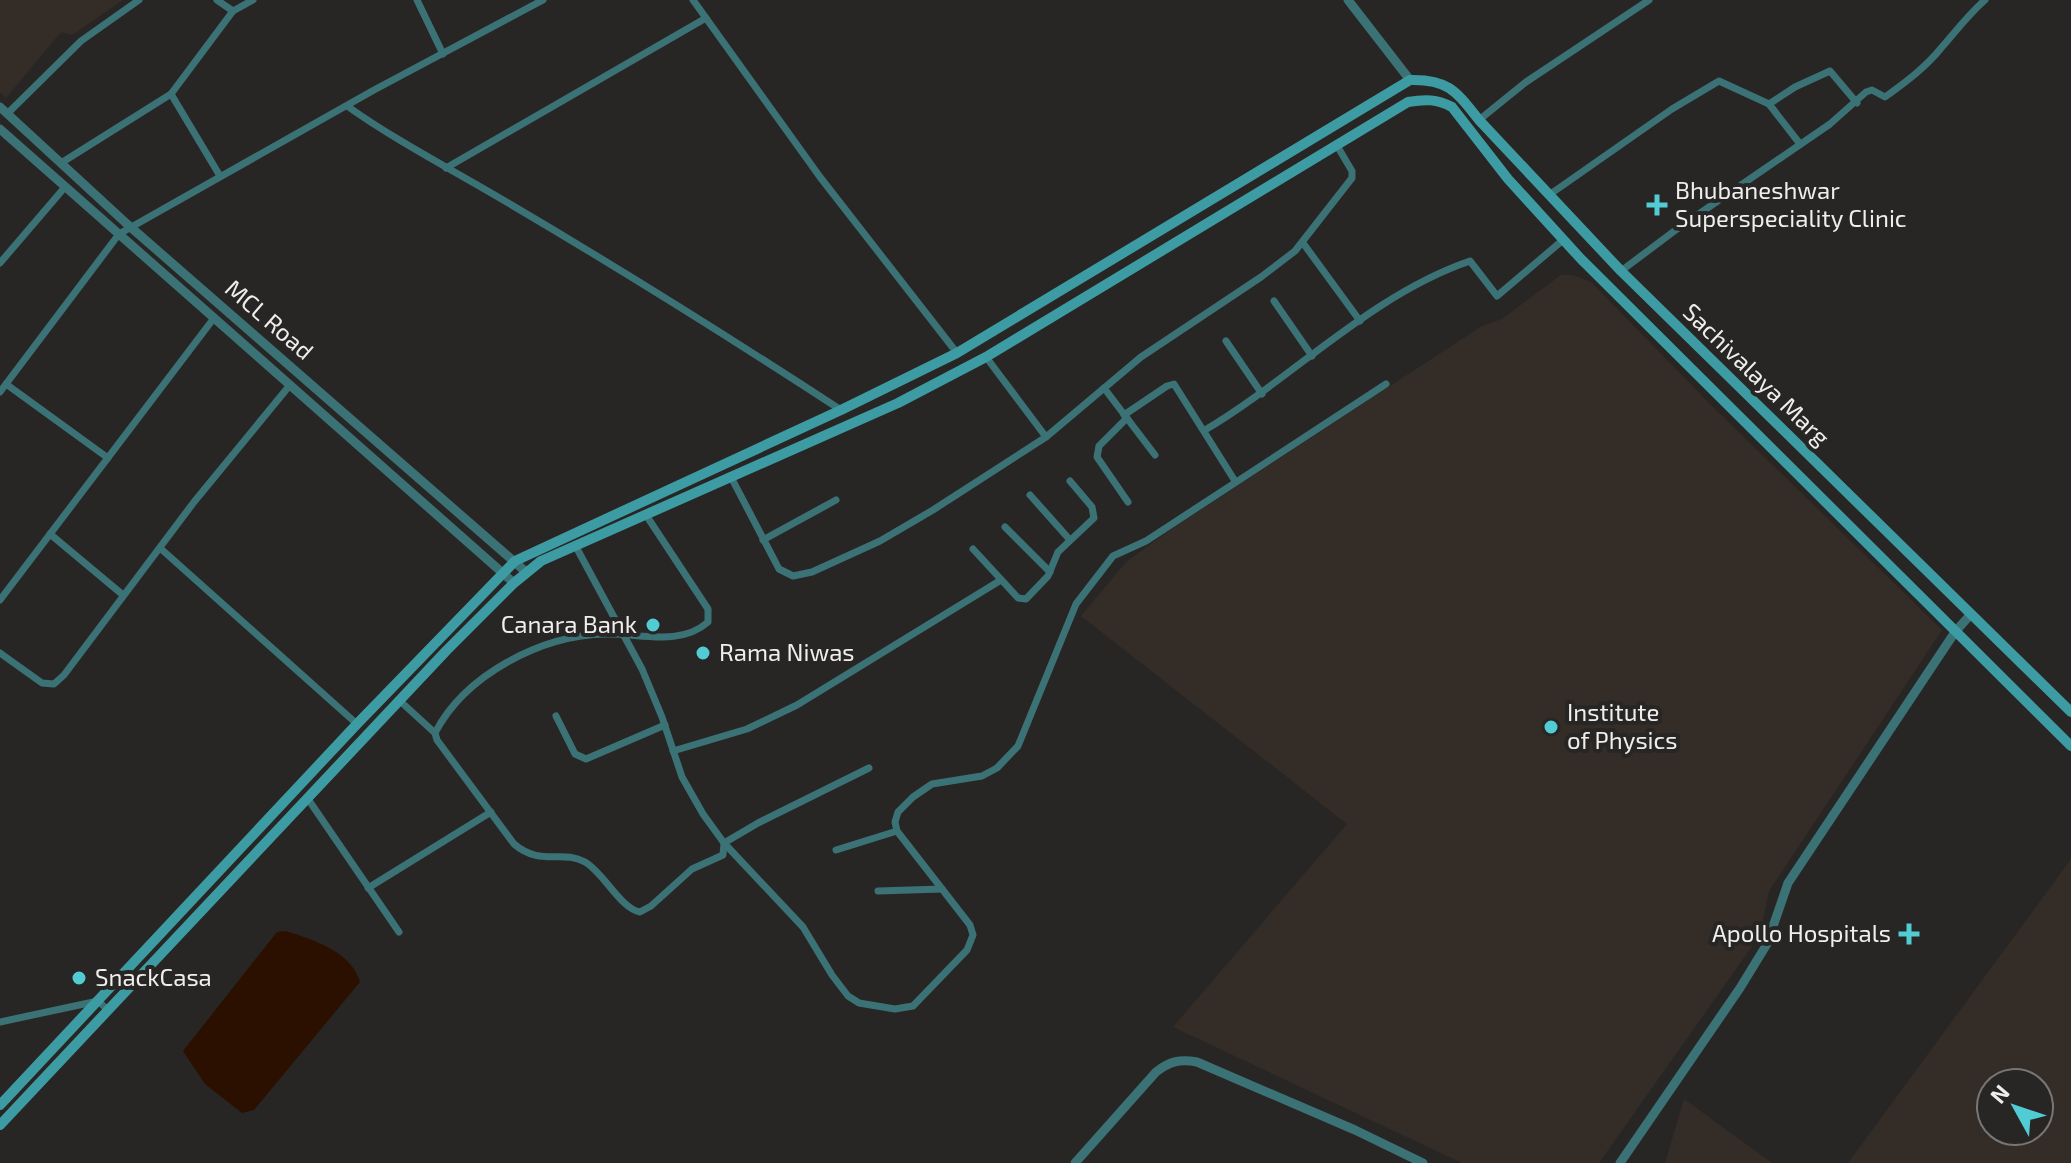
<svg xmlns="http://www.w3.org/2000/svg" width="2071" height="1163" font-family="'Exo 2',sans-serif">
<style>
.built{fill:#342c27;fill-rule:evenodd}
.water{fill:#2b1000}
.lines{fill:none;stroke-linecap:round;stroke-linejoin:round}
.minor{stroke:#3b7276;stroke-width:7}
.tertiary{stroke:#3b7276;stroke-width:9}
.secondary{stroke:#3d9ca3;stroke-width:10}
.poi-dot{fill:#51ccd5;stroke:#282624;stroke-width:3}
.labels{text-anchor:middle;stroke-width:8;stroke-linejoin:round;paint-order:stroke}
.poi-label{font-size:24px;fill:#f0eeed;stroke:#282624;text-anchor:start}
.street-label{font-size:24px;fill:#f0eeed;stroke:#282624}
</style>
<rect width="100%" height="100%" fill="#282624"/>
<g class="built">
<path d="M0 0H123L72 35 61 32 6 98 0 92Z"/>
<path d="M1561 275H1573L1591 282 1709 403 1942 630 1769 891 1760 935 1599 1163H1462L1173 1027 1347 824 1081 616 1126 562 1173 528 1482 326 1502 319Z"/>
<path d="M2071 859V1163H1848ZM1991 1083H2039V1131H1991Z"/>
<path d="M1684 1099 1772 1163H1665Z"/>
</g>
<path class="water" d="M286 931C314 940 352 952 360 982L254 1110 242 1113 205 1084 183 1051 277 932Z"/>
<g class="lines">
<g class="minor">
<path d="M217 0 233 11"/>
<path d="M417 0 443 54"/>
<path d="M693 0 820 177 957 353"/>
<path d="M171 94 220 176"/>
<path d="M1769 104 1795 87 1830 71 1857 103"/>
<path d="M347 106C395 140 447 167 498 197 614 265 729 337 841 410"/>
<path d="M8 113 81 41 139 0"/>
<path d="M1479 120 1526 82 1649 0"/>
<path d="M61 163 171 94 233 11 253 0"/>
<path d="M446 168 706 18"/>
<path d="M1549 195 1672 109 1719 81 1769 104 1800 144"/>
<path d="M1303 243 1360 321"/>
<path d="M0 263 65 187"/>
<path d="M1621 271 1677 229 1830 124 1866 92 1872 90 1885 97C1906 82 1926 67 1942 47 1957 30 1968 15 1985 0"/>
<path d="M1274 301 1312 356"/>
<path d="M1226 341 1262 394"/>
<path d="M986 357 1046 437"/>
<path d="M6 384 108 458"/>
<path d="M1104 388 1155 455"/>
<path d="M0 392 119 234 374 90 543 0"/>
<path d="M1124 415 1167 386 1174 384 1235 481"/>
<path d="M1127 418 1099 446 1097 457 1128 502"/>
<path d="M1205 430C1294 377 1371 295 1470 261L1497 296 1563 240"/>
<path d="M731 477 779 569 793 576 812 572 880 541 933 510 1046 437 1141 357 1261 277 1295 251 1352 178V171L1336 144"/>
<path d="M1030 495 1070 540"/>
<path d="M646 515 708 609V622C680 647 639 633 606 634 541 635 465 675 435 733L437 740 514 844C541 867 562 849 585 862 604 873 620 908 640 912L651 906 692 869 723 855 724 843 758 823 869 768"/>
<path d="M1005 527 1050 572"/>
<path d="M50 534 123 595"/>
<path d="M763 540 836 500"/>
<path d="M575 545 642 669 662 717 682 777 703 814 724 843 803 927 832 975 848 996 859 1003 895 1009 913 1006 967 950 973 935 970 925 897 831 895 822 898 812 913 797 932 784 982 776 997 768 1018 746 1076 604 1113 556 1146 541 1386 384"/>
<path d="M160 548 357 724"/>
<path d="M973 549 1018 598 1026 599 1048 576 1058 552 1094 518 1092 507 1070 481"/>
<path d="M0 600 214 318"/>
<path d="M0 653 42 683 54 684 64 675 194 502 290 385"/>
<path d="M400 701 435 733"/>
<path d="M556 716 575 754 586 759 665 725"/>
<path d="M673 751 747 729 797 705 1001 580"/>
<path d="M308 799 399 932"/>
<path d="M836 850 897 831"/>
<path d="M368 888 491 812"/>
<path d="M878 891 942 889"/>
<path d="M0 1022 98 1001 107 1009"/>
</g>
<g class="tertiary">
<path d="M1348 0 1410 80"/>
<path d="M0 107 127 224 526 572"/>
<path d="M0 129 514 583"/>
<path d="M1075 1163 1156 1072C1170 1061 1180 1059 1197 1062L1355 1130 1423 1163"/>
<path d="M1620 1163 1740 988 1767 944 1788 883 1955 632 1971 614"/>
</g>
<g class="secondary">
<path d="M0 1105 357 724 515 561 841 410 957 353 1410 80C1448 79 1456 91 1479 120L1621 271 2071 712"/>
<path d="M0 1125 446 651 514 583 541 561 898 403 986 357 1408 102C1425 99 1437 99 1452 107L1508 179 1581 259 2071 746"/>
</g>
</g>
<g class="poi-dot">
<path d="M1653 193h8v8h8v8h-8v8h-8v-8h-8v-8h8z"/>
<circle cx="653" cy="625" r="8"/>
<circle cx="703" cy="653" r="8"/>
<circle cx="1551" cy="727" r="8"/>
<path d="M1905 922h8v8h8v8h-8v8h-8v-8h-8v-8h8z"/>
<circle cx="79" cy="978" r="8"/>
</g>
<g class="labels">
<g class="poi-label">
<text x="1675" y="199">Bhubaneshwar<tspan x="1675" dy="28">Superspeciality Clinic</tspan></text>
<text x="637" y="633" text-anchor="end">Canara Bank</text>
<text x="719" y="661">Rama Niwas</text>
<text x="1567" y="721">Institute<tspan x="1567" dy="28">of Physics</tspan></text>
<text x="1891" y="942" text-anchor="end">Apollo Hospitals</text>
<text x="95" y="986">SnackCasa</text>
</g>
<g class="street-label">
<text transform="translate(269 320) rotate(41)" y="8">MCL Road</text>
<text transform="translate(1756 375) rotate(44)" y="8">Sachivalaya Marg</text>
</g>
</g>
<g transform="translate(2015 1107) rotate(310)"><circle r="38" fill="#282624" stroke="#787674" stroke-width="2"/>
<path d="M0-6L14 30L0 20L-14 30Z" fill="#51ccd5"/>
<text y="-12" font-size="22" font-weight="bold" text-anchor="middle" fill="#f0eeed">N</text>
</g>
</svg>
